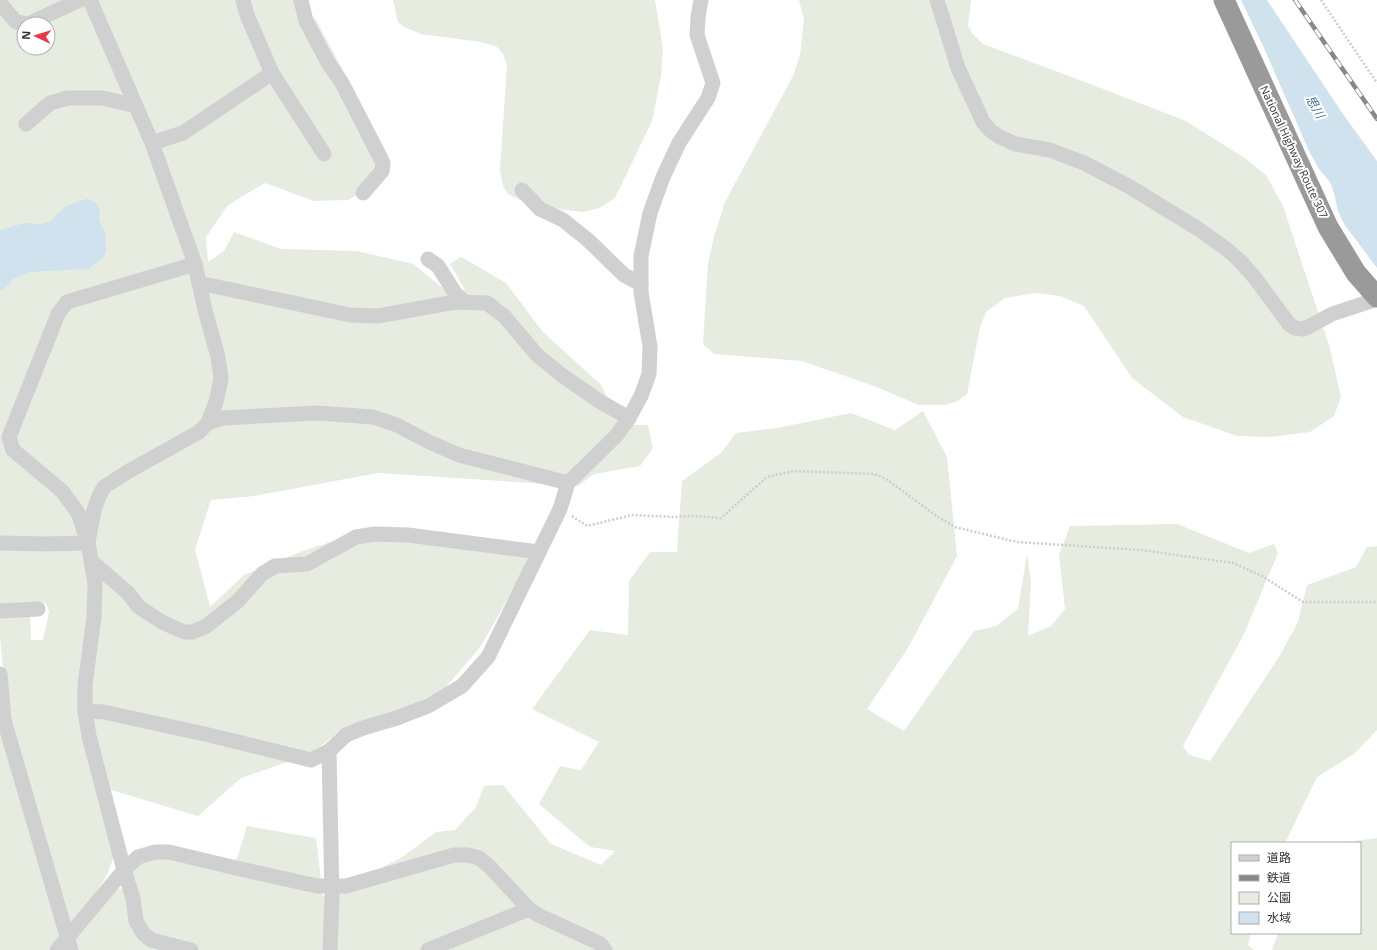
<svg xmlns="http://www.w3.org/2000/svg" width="1377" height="950" font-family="'Open Sans','Noto Sans JP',sans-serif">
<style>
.green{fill:#e6ecdf;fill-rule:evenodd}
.water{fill:#cfe2ee}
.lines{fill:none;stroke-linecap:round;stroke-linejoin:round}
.path{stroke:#cdcdcd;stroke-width:2.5;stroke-dasharray:2 2;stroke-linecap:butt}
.minor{stroke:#d0d0d0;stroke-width:15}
.highway{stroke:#9a9a9a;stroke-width:21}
.rail-casing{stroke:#888;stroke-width:4.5}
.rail{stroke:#fff;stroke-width:3;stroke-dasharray:9;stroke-linecap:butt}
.labels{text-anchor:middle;stroke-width:4;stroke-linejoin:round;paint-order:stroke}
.street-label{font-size:11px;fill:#333;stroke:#fff}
.water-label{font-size:12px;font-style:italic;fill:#3f7597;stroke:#fff}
</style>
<rect width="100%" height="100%" fill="#fff"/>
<g class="green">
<path d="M0 0H298L316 20 388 155 374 186 348 200 314 201 265 183 228 205 206 237 208 262 224 251 234 232 281 249 357 251 413 264 449 293 465 290 450 264 461 257 506 283 543 332 601 385 620 425H648L653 448 640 466 594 474 578 486 378 473 254 496 211 500 195 549 210 607 244 575 300 552 373 528 529 549 524 570 481 646 445 688 395 714 338 732 311 754 241 778 198 816 108 789 115 853 108 873 94 896 116 888 123 889 129 871 131 853 151 848 205 868 237 859 247 826 316 838 323 897 401 858 436 832 455 830 476 807 484 786 503 785 551 844 601 865 615 851 590 847 539 804 560 766 581 770 599 742 532 709 590 630 628 635 629 581 650 552H677L682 481 721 453 736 433 777 428 851 413 895 430 923 411 947 457 957 556 908 648 867 709 904 731 974 631 996 626 1018 609 1027 554 1031 581 1028 636 1051 626 1065 609 1059 555 1070 526 1177 524 1249 553 1274 544 1278 553 1243 636 1183 746 1189 755 1210 761 1279 657 1298 622 1307 585 1356 567 1367 547 1377 546V730L1354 754 1317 777 1285 843H1232V933H1251L1248 945 1254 950H0V724L8 720 0 636V617L30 613 31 640H43L49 612 46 603 0 606V281L54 226 0 235ZM24 24H48V48H24Z"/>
<path d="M393 0H655L663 49 661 76 652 121 615 198 599 208 584 212 563 210 520 200 508 194 503 186 500 171 507 65 503 54 497 47 481 42 421 34 404 27 398 22Z"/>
<path d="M799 0H971L968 26 972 33 983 44 1085 82 1186 121 1246 159 1266 175 1283 206 1329 345 1341 397 1334 416 1310 432 1271 437 1237 436 1183 417 1132 378 1084 306 1060 296 1035 293 1005 298 986 312 980 327 967 394 958 401 945 405H919L874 386 802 361 714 354 703 344 708 263 715 233 725 202 793 76 800 55 804 20Z"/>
<path d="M1377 838V950H1272L1278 933H1360V843H1338Z"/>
</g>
<g class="water">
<path d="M1241 0H1267L1345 117 1377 161V268L1344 224 1338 211 1334 193 1330 182 1319 169 1309 151 1264 48Z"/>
<path d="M87 199 96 203 100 211 99 220 105 232 106 250 104 257 88 269 30 272 12 280 6 287 0 291V230L25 223 41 224 50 222 58 213 68 205 79 201Z"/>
</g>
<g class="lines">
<g class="path">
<path d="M1321 0 1377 83"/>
<path d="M572 516 587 526 632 515 674 517 693 516 721 518 767 477 794 471 875 474 886 479 938 517 955 527 1017 542 1141 550 1233 563 1262 576 1303 602H1377"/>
</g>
<g class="minor">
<path d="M301 0 306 21 327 61 342 83 383 163 382 171 363 193"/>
<path d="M937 0 958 68 983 122 991 131 1000 137 1015 144 1050 150 1084 163 1130 187 1200 230 1229 251 1241 262 1255 278 1289 324 1295 328 1303 329 1310 326 1332 314 1377 299"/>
<path d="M0 3 16 22 28 24 80 0"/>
<path d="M272 73 324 154"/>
<path d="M26 124 50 103 68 98H103L136 106"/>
<path d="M152 143 183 133 272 73 247 15 243 0"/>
<path d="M522 190 540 209 563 220 588 240 624 275 641 284"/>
<path d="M428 259 438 266 455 293 464 302"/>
<path d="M199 283 350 315 378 316 455 302 487 303 505 317 537 355 563 376 599 401 629 418"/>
<path d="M208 423 223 418 317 413 373 417 397 425 427 441 459 455 568 483"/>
<path d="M88 542 94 510 99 496 104 487 129 471 199 432 208 423 216 402 221 379 218 357 205 310 195 264 152 143 90 0"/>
<path d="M0 543 46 544 88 543"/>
<path d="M92 562 128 593 139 607 162 622 184 632H192L205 627 238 601 262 574 275 566 307 564 356 537 375 534 408 535 539 552"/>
<path d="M0 611 38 609"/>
<path d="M0 674 4 720 71 950"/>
<path d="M85 711 104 712 209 735 311 760 329 751 346 735 363 728 397 718 428 706 462 686 488 657 560 509 568 483 616 436 629 418 641 396 649 374 650 347 641 292V256L650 213 663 177 679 143 708 98 713 83 697 35 698 17 701 0"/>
<path d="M329 751 332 898 330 950"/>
<path d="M57 950 124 870 138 857 155 852H169L236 868 317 886H346L454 855H468L479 858 489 866 529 909 538 915 599 943 605 950"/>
<path d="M191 950 151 940 143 933 136 921 133 898 124 870 89 736 85 711V685L94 617 95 584 88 543 78 513 62 491 13 450 9 437 58 314 67 302 195 264"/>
<path d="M428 950 529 909"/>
</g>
<path class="highway" d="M1224 0 1328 227 1356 273 1377 297"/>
<defs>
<path id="rail" d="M1295 0 1377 119"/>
</defs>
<use href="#rail" class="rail-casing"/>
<use href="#rail" class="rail"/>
</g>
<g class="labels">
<g class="street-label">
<text transform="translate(1294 152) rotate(65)" y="4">National Highway Route 307</text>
</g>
<g class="water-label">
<text transform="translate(1315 107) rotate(60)" y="4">思川</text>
</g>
</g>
<rect x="1231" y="842" width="130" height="92" fill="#ffffff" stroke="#adadad"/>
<rect x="1239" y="855" width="20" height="6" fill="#d0d0d0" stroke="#adadad"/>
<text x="1267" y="862" font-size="12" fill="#333333">道路</text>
<rect x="1239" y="875" width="20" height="6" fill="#888888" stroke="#adadad"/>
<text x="1267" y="882" font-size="12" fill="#333333">鉄道</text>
<rect x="1239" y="892" width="20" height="12" fill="#e6ecdf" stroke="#adadad"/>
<text x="1267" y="902" font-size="12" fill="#333333">公園</text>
<rect x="1239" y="912" width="20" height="12" fill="#cfe2ee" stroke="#adadad"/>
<text x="1267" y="922" font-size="12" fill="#333333">水域</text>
<g transform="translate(36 36) rotate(274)"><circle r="19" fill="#ffffff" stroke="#adadad"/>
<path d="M0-3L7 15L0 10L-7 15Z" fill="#e63946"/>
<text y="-6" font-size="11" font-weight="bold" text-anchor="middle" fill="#333333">N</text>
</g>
</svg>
